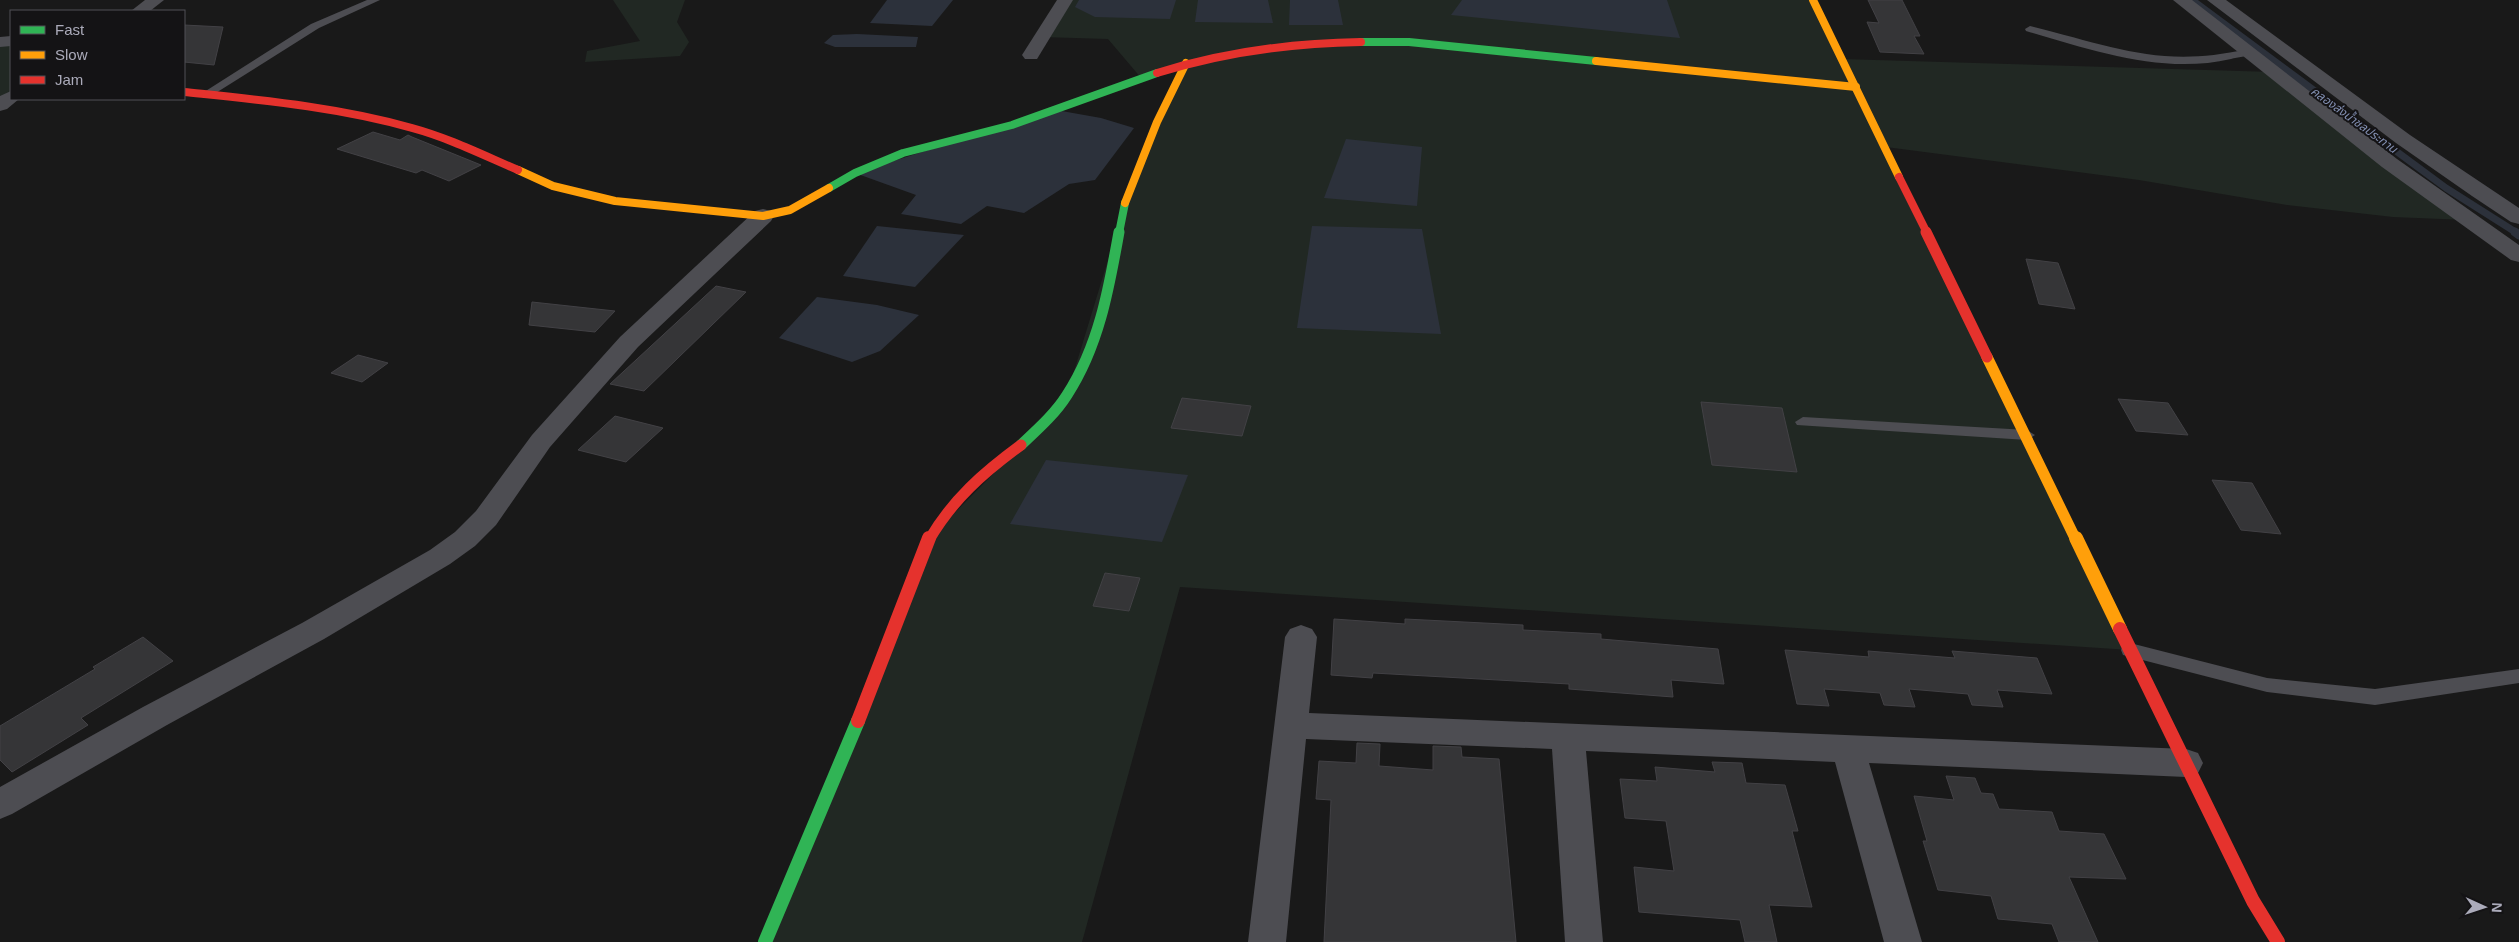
<svg xmlns="http://www.w3.org/2000/svg" width="2519" height="942" font-family="Helvetica,'Noto Sans Thai',sans-serif">
<style>
.green{fill:#212823}
.water{fill:#2c313b}
.lines{fill:none;stroke-linecap:round;stroke-linejoin:round}
.stream-far1{stroke:#2c313b;stroke-width:7}
.stream{stroke:#2c313b;stroke-width:9}
.building{fill:#353537;stroke:#424145}
.lane{fill:#4d4d52;fill-rule:evenodd}
.street{fill:#4d4d52;fill-rule:evenodd}
.fast-far2{stroke:#30b455;stroke-width:8}
.fast-far1{stroke:#30b455;stroke-width:11}
.fast{stroke:#30b455;stroke-width:14}
.slow-far2{stroke:#ff9f0a;stroke-width:8}
.slow-far1{stroke:#ff9f0a;stroke-width:11}
.slow{stroke:#ff9f0a;stroke-width:14}
.jam-far2{stroke:#e5322d;stroke-width:8}
.jam-far1{stroke:#e5322d;stroke-width:11}
.jam{stroke:#e5322d;stroke-width:14}
.labels{text-anchor:middle;stroke-width:4;stroke-linejoin:round;paint-order:stroke}
.far-water-label{font-size:12px;font-style:italic;fill:#8390b3;stroke:#141315}
</style>
<rect width="100%" height="100%" fill="#191919"/>
<g class="green">
<path d="M613 0H685L677 22 689 42 680 56 585 62 587 51 640 41Z"/>
<path d="M1065 0H1813L1842 59 2273 72 2466 220 2393 217 2287 205 2139 180 1886 147 2130 650 1180 587 1082 942H765L929 539 1065 401 1126 201 1186 63 1142 79 1108 39 1042 37Z"/>
<path d="M11 41V97L0 105V42Z"/>
</g>
<g class="water">
<path d="M887 0H953L932 26 870 23Z"/>
<path d="M1079 0H1176L1170 19 1095 17 1075 7Z"/>
<path d="M1198 0H1268L1273 23 1195 22Z"/>
<path d="M1290 0H1338L1343 25H1289Z"/>
<path d="M1462 0H1667L1680 38 1451 15Z"/>
<path d="M857 34 918 37 916 47H835L824 43 833 35Z"/>
<path d="M1056 110 1101 118 1134 128 1095 180 1069 184 1024 213 987 206 961 224 901 214 916 195 855 173Z"/>
<path d="M1346 139 1422 147 1417 206 1324 198Z"/>
<path d="M877 226 964 235 915 287 843 276Z"/>
<path d="M1312 226 1422 229 1441 334 1297 328Z"/>
<path d="M817 297 877 305 919 315 880 351 852 362 779 338Z"/>
<path d="M1046 460 1188 475 1162 542 1010 524Z"/>
</g>
<g class="lines">
<path class="stream-far1" d="M2192 0 2446 188 2517 233"/>
<path class="stream" d="M2515 232 2519 235"/>
</g>
<g class="building">
<path d="M1868 0H1902L1920 36H1914L1924 54 1880 52 1867 22 1879 23Z"/>
<path d="M184 25 223 27 214 65 184 62Z"/>
<path d="M373 132 400 140 408 135 412 137 481 165 449 181 422 170 416 173 337 149Z"/>
<path d="M2026 259 2058 263 2075 309 2039 304Z"/>
<path d="M716 286 746 292 644 391 610 384Z"/>
<path d="M532 302 615 311 595 332 529 325Z"/>
<path d="M358 355 388 363 362 382 331 373Z"/>
<path d="M1182 398 1251 406 1242 436 1171 428Z"/>
<path d="M2118 399 2168 403 2188 435 2136 431Z"/>
<path d="M1701 402 1782 408 1797 472 1712 465Z"/>
<path d="M615 416 663 428 626 462 578 450Z"/>
<path d="M2212 480 2252 483 2281 534 2241 530Z"/>
<path d="M1105 573 1140 578 1129 611 1093 606Z"/>
<path d="M1334 619 1405 624V619L1523 625V630L1601 634V639L1718 649 1724 684 1671 680 1673 697 1569 689V684L1373 673 1372 678 1331 675Z"/>
<path d="M143 637 173 661 81 718 88 725 12 772 0 760V726L95 669 93 667Z"/>
<path d="M1785 650 1869 657 1868 651 1955 658 1952 651 2037 658 2052 694 1997 690 2003 707 1972 705 1968 694 1909 689 1915 707 1884 705 1880 693 1824 689 1829 706 1797 704Z"/>
<path d="M1357 743 1380 744 1379 766 1433 770V746L1461 747 1462 757 1499 759 1516 942H1324L1331 800 1316 799 1319 761 1356 763Z"/>
<path d="M1712 762 1742 763 1746 783 1785 785 1798 831H1792L1812 907 1769 905 1777 942H1745L1740 920 1639 912 1634 867 1674 871 1666 821 1625 818 1620 779 1657 781 1655 767 1715 772Z"/>
<path d="M1946 776 1975 778 1981 793 1993 794 1999 809 2052 812 2059 831 2104 834 2126 879 2069 877 2098 942H2059L2052 924 1998 919 1991 896 1938 890 1923 841H1927L1914 796 1954 800Z"/>
</g>
<g class="lines">
<g class="lane">
<path d="M367 0H380L319 28 211 96 207 97 201 94 311 24Z"/>
<path d="M2030 26C2112 46 2161 69 2247 49L2252 52C2247 57 2238 57 2231 59 2162 75 2092 50 2026 31L2025 29Z"/>
<path d="M1803 417 2027 430 2035 435 2027 440 1797 425 1795 422Z"/>
<path d="M2130 643 2267 678 2375 689 2519 669V683L2375 705 2267 692 2123 655 2121 650 2123 645Z"/>
</g>
<g class="street">
<path d="M145 0H164L150 11H131Z"/>
<path d="M1057 0H1073L1037 59H1025L1022 55Z"/>
<path d="M2173 0H2192L2397 159 2519 245V262L2511 260 2382 167Z"/>
<path d="M2207 0H2226L2410 135 2519 208V224L2511 222 2472 196 2396 143Z"/>
<path d="M11 36V46L0 47V37Z"/>
<path d="M11 91V99H19L7 109 0 111V96Z"/>
<path d="M763 209 771 211 774 216 771 221 638 347 550 447 496 525 475 546 450 564 324 639 167 725 12 814 0 819V787L143 707 302 623 430 550 455 532 476 511 532 435 620 337 755 211Z"/>
<path d="M1301 625 1312 629 1317 637 1309 713 2186 749 2198 753 2203 763 2198 773 2186 777 1869 763 1922 942H1884L1835 762 1586 751 1603 942H1565L1552 749 1306 739 1286 942H1248L1285 637 1290 629Z"/>
</g>
<g class="fast-far2">
<path d="M1361 42H1409L1596 61"/>
<path d="M829 188 855 173 903 153 1012 125 1157 73"/>
<path d="M1119 233 1125 203"/>
</g>
<path class="fast-far1" d="M1021 445C1038 429 1055 414 1067 395 1099 346 1109 288 1119 232"/>
<path class="fast" d="M765 942 858 721"/>
<g class="slow-far2">
<path d="M1813 0 1899 177"/>
<path d="M1596 61 1856 87"/>
<path d="M518 170 553 186 615 201 763 216 790 210 829 188"/>
<path d="M1125 203 1157 122 1186 63"/>
</g>
<path class="slow-far1" d="M1987 357 2076 540"/>
<path class="slow" d="M2076 538 2120 629"/>
<g class="jam-far2">
<path d="M1157 73C1224 52 1291 43 1361 42"/>
<path d="M184 92C260 100 338 107 412 128 449 138 483 155 518 170"/>
<path d="M1899 177 1927 233"/>
</g>
<g class="jam-far1">
<path d="M1926 232 1987 357"/>
<path d="M929 540C953 499 983 473 1021 445"/>
</g>
<g class="jam">
<path d="M2120 629 2253 901 2278 942"/>
<path d="M858 721 929 538"/>
</g>
</g>
<g class="labels">
<g class="far-water-label">
<text transform="translate(2354 120) rotate(36)" y="4">คลองส่งน้ำชลประทาน</text>
</g>
</g>
<rect x="10" y="10" width="175" height="90" fill="#141315" stroke="#505057"/>
<rect x="20" y="26" width="25" height="8" fill="#30b455" stroke="#505057"/>
<text x="55" y="35" font-size="15" fill="#ababba">Fast</text>
<rect x="20" y="51" width="25" height="8" fill="#ff9f0a" stroke="#505057"/>
<text x="55" y="60" font-size="15" fill="#ababba">Slow</text>
<rect x="20" y="76" width="25" height="8" fill="#e5322d" stroke="#505057"/>
<text x="55" y="85" font-size="15" fill="#ababba">Jam</text>
<g transform="translate(2484 907) rotate(93)" stroke="#141315" stroke-width="4" paint-order="stroke">
<path d="M0-4L9 19L0 12L-9 19Z" fill="#ababba"/>
<text y="-8" font-size="14" font-weight="bold" text-anchor="middle" fill="#ababba">N</text>
</g>
</svg>
